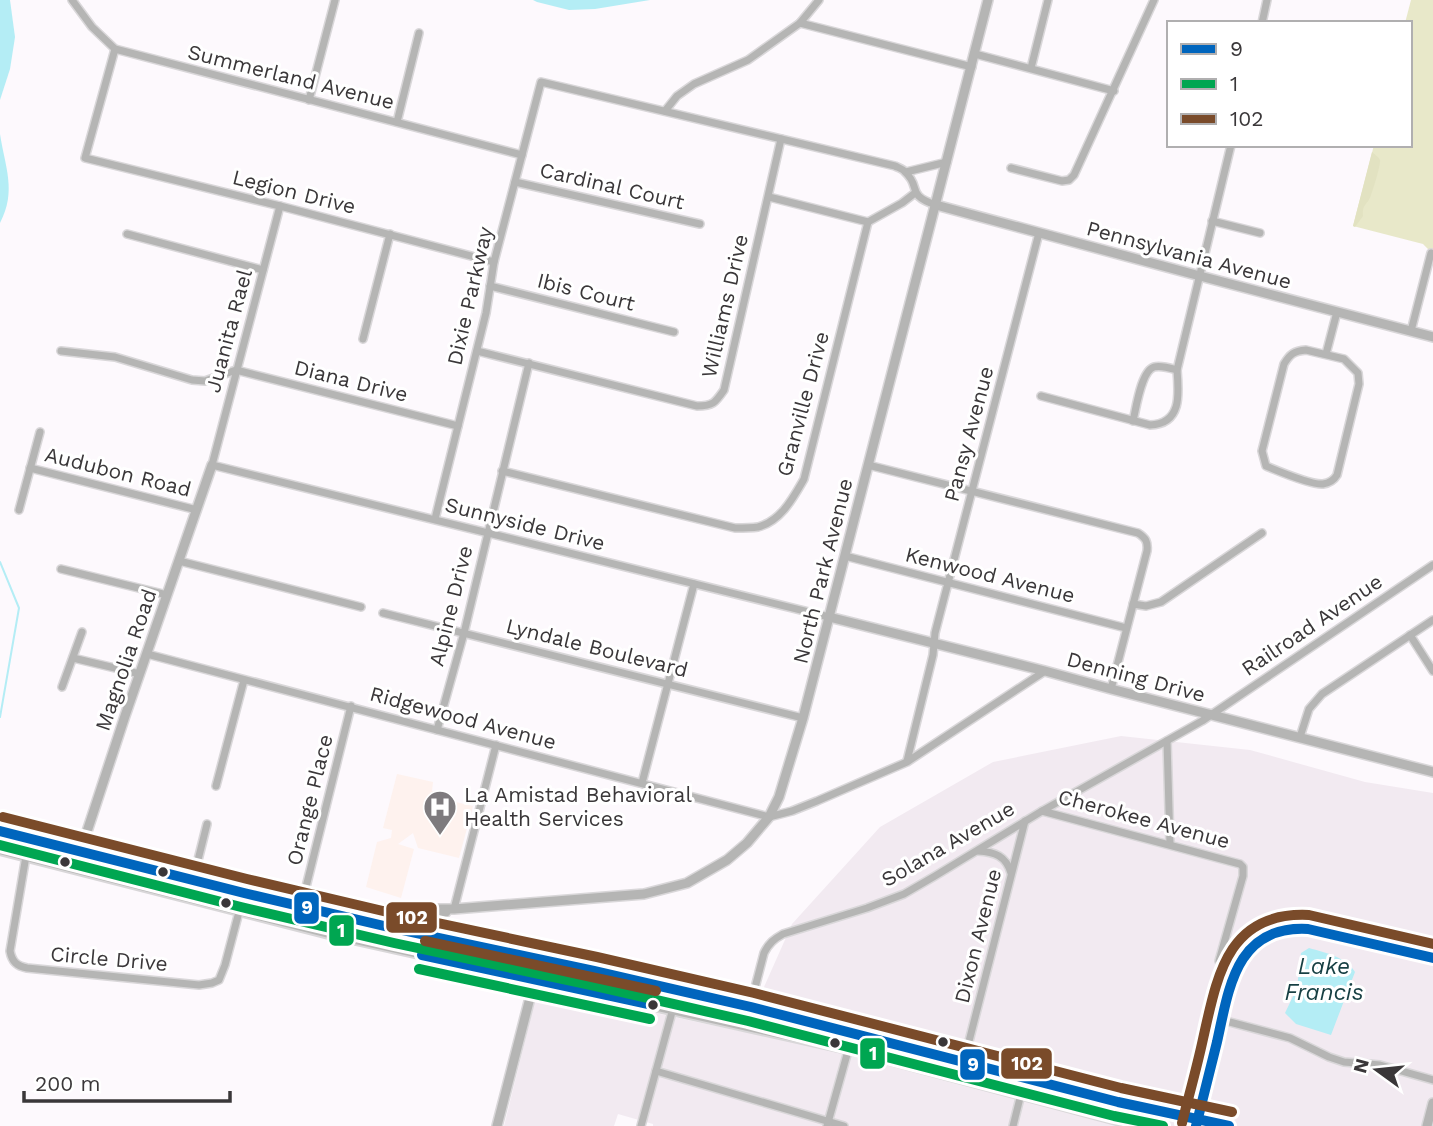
<svg xmlns="http://www.w3.org/2000/svg" width="1433" height="1126" font-family="'Work Sans',sans-serif">
<style>
.built{fill:#f2eaf1}
.medical{fill:#fef2ee}
.green{fill:#e8e8c9}
.forest{fill:#e2e2c1}
.water{fill:#b4edf5}
.lines{fill:none;stroke-linecap:round;stroke-linejoin:round}
.stream{stroke:#b4edf5;stroke-width:2}
.minor-casing{stroke:#d9d7d9;stroke-width:10}
.tertiary-casing{stroke:#d9d7d9;stroke-width:12}
.primary-casing{stroke:#d9d7d9;stroke-width:14}
.minor{stroke:#b5b5b4;stroke-width:7}
.tertiary{stroke:#b5b5b4;stroke-width:9}
.primary{stroke:#b8b8b7;stroke-width:10}
.bus-1-casing{stroke:#fff;stroke-width:16}
.bus-2-casing{stroke:#fff;stroke-width:16}
.bus-3-casing{stroke:#fff;stroke-width:16}
.bus-1{stroke:#0065bd;stroke-width:10}
.bus-2{stroke:#00a651;stroke-width:10}
.bus-3{stroke:#7a4b2a;stroke-width:10}
.bus-dot{fill:#3a3739;stroke:#fff;stroke-width:2.5}
.labels{text-anchor:middle;stroke-width:6;stroke-linejoin:round;paint-order:stroke}
.street-label{font-size:21px;fill:#3a3739;stroke:#fff}
.poi-label{font-size:21px;fill:#3a3739;stroke:#fff;text-anchor:start}
.water-label{font-size:23px;font-style:italic;fill:#163f43;stroke:#fff}
.line-badge{stroke:#fff;stroke-width:2.5}
.badge-label{font-size:19px;text-anchor:middle;font-weight:bold;fill:#fff}
</style>
<rect width="100%" height="100%" fill="#fdf9fd"/>
<path class="built" d="M1121 736 1250 750 1365 782 1433 793V1126H653V1124L618 1114 614 1126H504L538 988 744 1032 792 924 880 827 993 762Z"/>
<path class="medical" d="M397 774 433 782 432 791 447 795V800L473 806 459 858 418 848 413 833 398 844 414 849 401 898 366 887 377 842 391 838 392 830 383 828Z"/>
<path class="green" d="M1411 0H1433V251L1429 250 1423 244 1353 226 1374 145H1410V23H1405Z"/>
<path class="forest" d="M1372 152C1374 154 1379 157 1380 160 1381 164 1373 190 1371 195 1368 205 1362 203 1363 216L1355 227 1353 226Z"/>
<g class="water">
<path d="M0 0H10L15 37 10 69 0 100Z"/>
<path d="M533 0H650L595 9 569 10 537 2Z"/>
<path d="M0 134C5 167 17 191 0 223Z"/>
<path d="M1309 948C1326 953 1346 957 1355 972L1331 1035 1296 1024 1285 1013 1297 988 1301 953Z"/>
</g>
<g class="lines">
<path class="stream" d="M0 562 19 608 0 717"/>
<defs>
<g id="minor">
<path d="M72 0 92 27 115 49 522 155"/>
<path d="M800 23 972 67"/>
<path d="M1262 23 1267 0"/>
<path d="M115 49 85 158 280 206 494 262"/>
<path d="M975 54 1114 91"/>
<path d="M1031 68 1048 0"/>
<path d="M309 100 335 0"/>
<path d="M665 111 677 96 694 84 748 60 800 23 819 0"/>
<path d="M397 122 419 33"/>
<path d="M1011 168 1062 181 1069 180 1074 175 1154 0"/>
<path d="M906 172 947 162"/>
<path d="M515 182 700 224"/>
<path d="M769 197 868 222 902 203 915 193"/>
<path d="M280 206 212 465 829 617"/>
<path d="M1212 221 1260 233"/>
<path d="M127 234 263 270"/>
<path d="M490 286 674 332"/>
<path d="M1411 331 1431 253"/>
<path d="M363 339 390 234"/>
<path d="M1306 350 1344 359 1358 373 1359 384 1337 475C1334 480 1330 483 1323 484 1311 485 1278 471 1266 466L1262 451 1284 364C1290 354 1294 351 1306 350Z"/>
<path d="M61 351 115 357 192 380 205 381 236 370 458 426"/>
<path d="M477 351 697 406C713 406 715 403 724 390L781 139"/>
<path d="M1326 354 1337 312"/>
<path d="M1041 396 1150 425C1182 424 1179 394 1177 370L1231 145"/>
<path d="M1133 421C1136 409 1141 371 1154 367 1161 365 1170 368 1177 370"/>
<path d="M868 465 1138 533C1146 538 1148 542 1147 551L1111 689"/>
<path d="M30 468 197 510"/>
<path d="M502 471 735 528C742 528 751 528 758 527 781 521 793 498 804 479L868 222"/>
<path d="M19 510 40 432"/>
<path d="M435 519 486 313 494 262 541 82 895 166C899 168 903 169 905 172 922 187 905 195 936 205"/>
<path d="M845 556 1126 628"/>
<path d="M179 561 361 607"/>
<path d="M61 569 167 595"/>
<path d="M1133 604 1146 606 1161 602 1262 533"/>
<path d="M383 613 803 718"/>
<path d="M1410 635 1433 671"/>
<path d="M147 654 769 817 792 811 817 801 907 762 1045 671"/>
<path d="M73 658 140 674"/>
<path d="M62 687 82 632"/>
<path d="M437 730 464 633 529 363"/>
<path d="M1300 737 1309 709 1322 694 1433 620"/>
<path d="M1167 741 1170 844"/>
<path d="M907 761 933 655 935 633 1039 233"/>
<path d="M642 783 694 584"/>
<path d="M216 786 244 680"/>
<path d="M1042 811 1240 864 1243 867V876L1219 961"/>
<path d="M978 851C995 852 1006 856 1011 873"/>
<path d="M26 856 10 951C12 962 17 966 27 968L199 985 212 983 219 980 225 965 244 893"/>
<path d="M193 880 207 824"/>
<path d="M302 903 351 706"/>
<path d="M454 909 496 745"/>
<path d="M1222 1020 1290 1038 1329 1057 1344 1062 1380 1065 1433 1080"/>
<path d="M745 1026 764 953C769 943 774 939 783 934L867 908 904 894 935 876 1042 811 1202 721 1433 565"/>
<path d="M964 1061 1025 821"/>
<path d="M656 1071 844 1126"/>
<path d="M641 1126 678 990"/>
<path d="M827 1126 853 1033"/>
<path d="M1013 1126 1021 1094"/>
</g>
<g id="tertiary">
<path d="M936 205 1200 276 1433 337"/>
<path d="M829 617 1045 671 1111 689 1433 772"/>
<path d="M75 868 125 716 212 465"/>
<path d="M304 903 366 909H454L644 894 687 883 727 860 747 843 769 817 779 797 803 718 988 0"/>
<path d="M397 929 446 912"/>
<path d="M1183 1116 1219 979C1234 939 1260 917 1305 920L1433 949"/>
<path d="M1198 1119C1204 1091 1211 1063 1218 1035 1231 983 1240 924 1308 929L1433 958"/>
<path d="M497 1126 540 959"/>
<path d="M1427 1126 1433 1103"/>
</g>
<g id="primary">
<path d="M0 831 244 893 397 929 594 971 751 1007 964 1061 1118 1102 1229 1126"/>
<path d="M0 849 329 933 856 1050 1143 1126"/>
<path d="M352 934H374L392 930"/>
</g>
</defs>
<use href="#minor" class="minor-casing"/>
<use href="#tertiary" class="tertiary-casing"/>
<use href="#primary" class="primary-casing"/>
<use href="#minor" class="minor"/>
<use href="#tertiary" class="tertiary"/>
<use href="#primary" class="primary"/>
<defs>
<g id="bus-1">
<path d="M0 831 244 893 397 929 594 971 751 1007 1118 1102 1229 1126"/>
<path d="M422 955 653 1005"/>
<path d="M1196 1126C1203 1098 1210 1070 1217 1042 1229 988 1236 925 1308 929L1433 958"/>
</g>
<g id="bus-2">
<path d="M0 845 241 907 394 943 591 985 748 1021 1114 1116 1163 1126"/>
<path d="M419 969 650 1019"/>
</g>
<g id="bus-3">
<path d="M3 817 247 879 400 915 597 957 754 993 1121 1088 1232 1112"/>
<path d="M425 941 656 991"/>
<path d="M1182 1123C1189 1095 1197 1067 1203 1039 1217 977 1227 911 1309 915L1433 944"/>
</g>
</defs>
<use href="#bus-1" class="bus-1-casing"/>
<use href="#bus-2" class="bus-2-casing"/>
<use href="#bus-3" class="bus-3-casing"/>
<use href="#bus-1" class="bus-1"/>
<use href="#bus-2" class="bus-2"/>
<use href="#bus-3" class="bus-3"/>
</g>
<defs>
<symbol id="hospital-pin" viewBox="-11 -11 22 30"><path d="M0 17L-7.5 6A9.5 9.5 0 1 1 7.5 6Z" fill="#7e7b7e" stroke="#fff"/><path d="M-5-5h3v3.5h4V-5h3V5h-3V1.5h-4V5h-3Z" fill="#fff"/></symbol>
</defs>
<g fill-rule="evenodd">
<use href="#hospital-pin" x="421" y="788" width="38" height="52"/>
</g>
<g class="bus-dot">
<circle cx="65" cy="862" r="6"/>
<circle cx="163" cy="872" r="6"/>
<circle cx="226" cy="903" r="6"/>
<circle cx="653" cy="1005" r="6"/>
<circle cx="943" cy="1042" r="6"/>
<circle cx="835" cy="1043" r="6"/>
</g>
<g class="labels">
<g class="street-label">
<text transform="translate(291 77) rotate(14)" y="7">Summerland Avenue</text>
<text transform="translate(612 186) rotate(13)" y="7">Cardinal Court</text>
<text transform="translate(294 192) rotate(14)" y="7">Legion Drive</text>
<text transform="translate(1189 255) rotate(15)" y="7">Pennsylvania Avenue</text>
<text transform="translate(586 292) rotate(14)" y="7">Ibis Court</text>
<text transform="translate(470 296) rotate(-77)" y="7">Dixie Parkway</text>
<text transform="translate(725 306) rotate(-77)" y="7">Williams Drive</text>
<text transform="translate(229 331) rotate(-75)" y="7">Juanita Rael</text>
<text transform="translate(351 381) rotate(14)" y="7">Diana Drive</text>
<text transform="translate(803 404) rotate(-75)" y="7">Granville Drive</text>
<text transform="translate(969 434) rotate(-75)" y="7">Pansy Avenue</text>
<text transform="translate(118 472) rotate(14)" y="7">Audubon Road</text>
<text transform="translate(525 524) rotate(14)" y="7">Sunnyside Drive</text>
<text transform="translate(823 571) rotate(-76)" y="7">North Park Avenue</text>
<text transform="translate(990 575) rotate(14)" y="7">Kenwood Avenue</text>
<text transform="translate(451 606) rotate(-76)" y="7">Alpine Drive</text>
<text transform="translate(1312 625) rotate(-34)" y="7">Railroad Avenue</text>
<text transform="translate(597 648) rotate(14)" y="7">Lyndale Boulevard</text>
<text transform="translate(126 660) rotate(-71)" y="7">Magnolia Road</text>
<text transform="translate(1136 677) rotate(15)" y="7">Denning Drive</text>
<text transform="translate(463 718) rotate(15)" y="7">Ridgewood Avenue</text>
<text transform="translate(310 800) rotate(-76)" y="7">Orange Place</text>
<text transform="translate(1144 819) rotate(15)" y="7">Cherokee Avenue</text>
<text transform="translate(948 844) rotate(-30)" y="7">Solana Avenue</text>
<text transform="translate(978 936) rotate(-76)" y="7">Dixon Avenue</text>
<text transform="translate(109 959) rotate(5)" y="7">Circle Drive</text>
</g>
<g class="poi-label">
<text x="464" y="802">La Amistad Behavioral<tspan x="464" dy="24">Health Services</tspan></text>
</g>
<g class="water-label">
<text x="1324" y="974">Lake<tspan x="1324" dy="26">Francis</tspan></text>
</g>
</g>
<g class="line-badge">
<rect x="293" y="891" width="27" height="34" rx="7" fill="#0065bd"/>
<rect x="385" y="901" width="53" height="33" rx="7" fill="#7a4b2a"/>
<rect x="328" y="914" width="27" height="33" rx="7" fill="#00a651"/>
<rect x="859" y="1037" width="27" height="33" rx="7" fill="#00a651"/>
<rect x="1000" y="1047" width="53" height="33" rx="7" fill="#7a4b2a"/>
<rect x="959" y="1048" width="27" height="33" rx="7" fill="#0065bd"/>
</g>
<g class="badge-label">
<text x="307" y="914">9</text>
<text x="412" y="924">102</text>
<text x="341" y="937">1</text>
<text x="873" y="1060">1</text>
<text x="1027" y="1070">102</text>
<text x="973" y="1071">9</text>
</g>
<rect x="1167" y="21" width="245" height="126" fill="#ffffff" stroke="#b0afb0" stroke-width="2"/>
<rect x="1181" y="44" width="35" height="10" fill="#0065bd" stroke="#b0afb0" stroke-width="2"/>
<text x="1230" y="56" font-size="21" fill="#3a3739">9</text>
<rect x="1181" y="79" width="35" height="10" fill="#00a651" stroke="#b0afb0" stroke-width="2"/>
<text x="1230" y="91" font-size="21" fill="#3a3739">1</text>
<rect x="1181" y="114" width="35" height="10" fill="#7a4b2a" stroke="#b0afb0" stroke-width="2"/>
<text x="1230" y="126" font-size="21" fill="#3a3739">102</text>
<g transform="translate(1377 1070) rotate(285)" stroke="#ffffff" stroke-width="5" paint-order="stroke">
<path d="M0-5L12 26L0 18L-12 26Z" fill="#3a3739"/>
<text y="-10" font-size="19" font-weight="bold" text-anchor="middle" fill="#3a3739">N</text>
</g>
<path d="M24 1091v10h206v-10" fill="none" stroke="#3a3739" stroke-width="3.5"/>
<text x="35" y="1091" font-size="21" fill="#3a3739" stroke="#ffffff" stroke-width="5" paint-order="stroke">200 m</text>
</svg>
